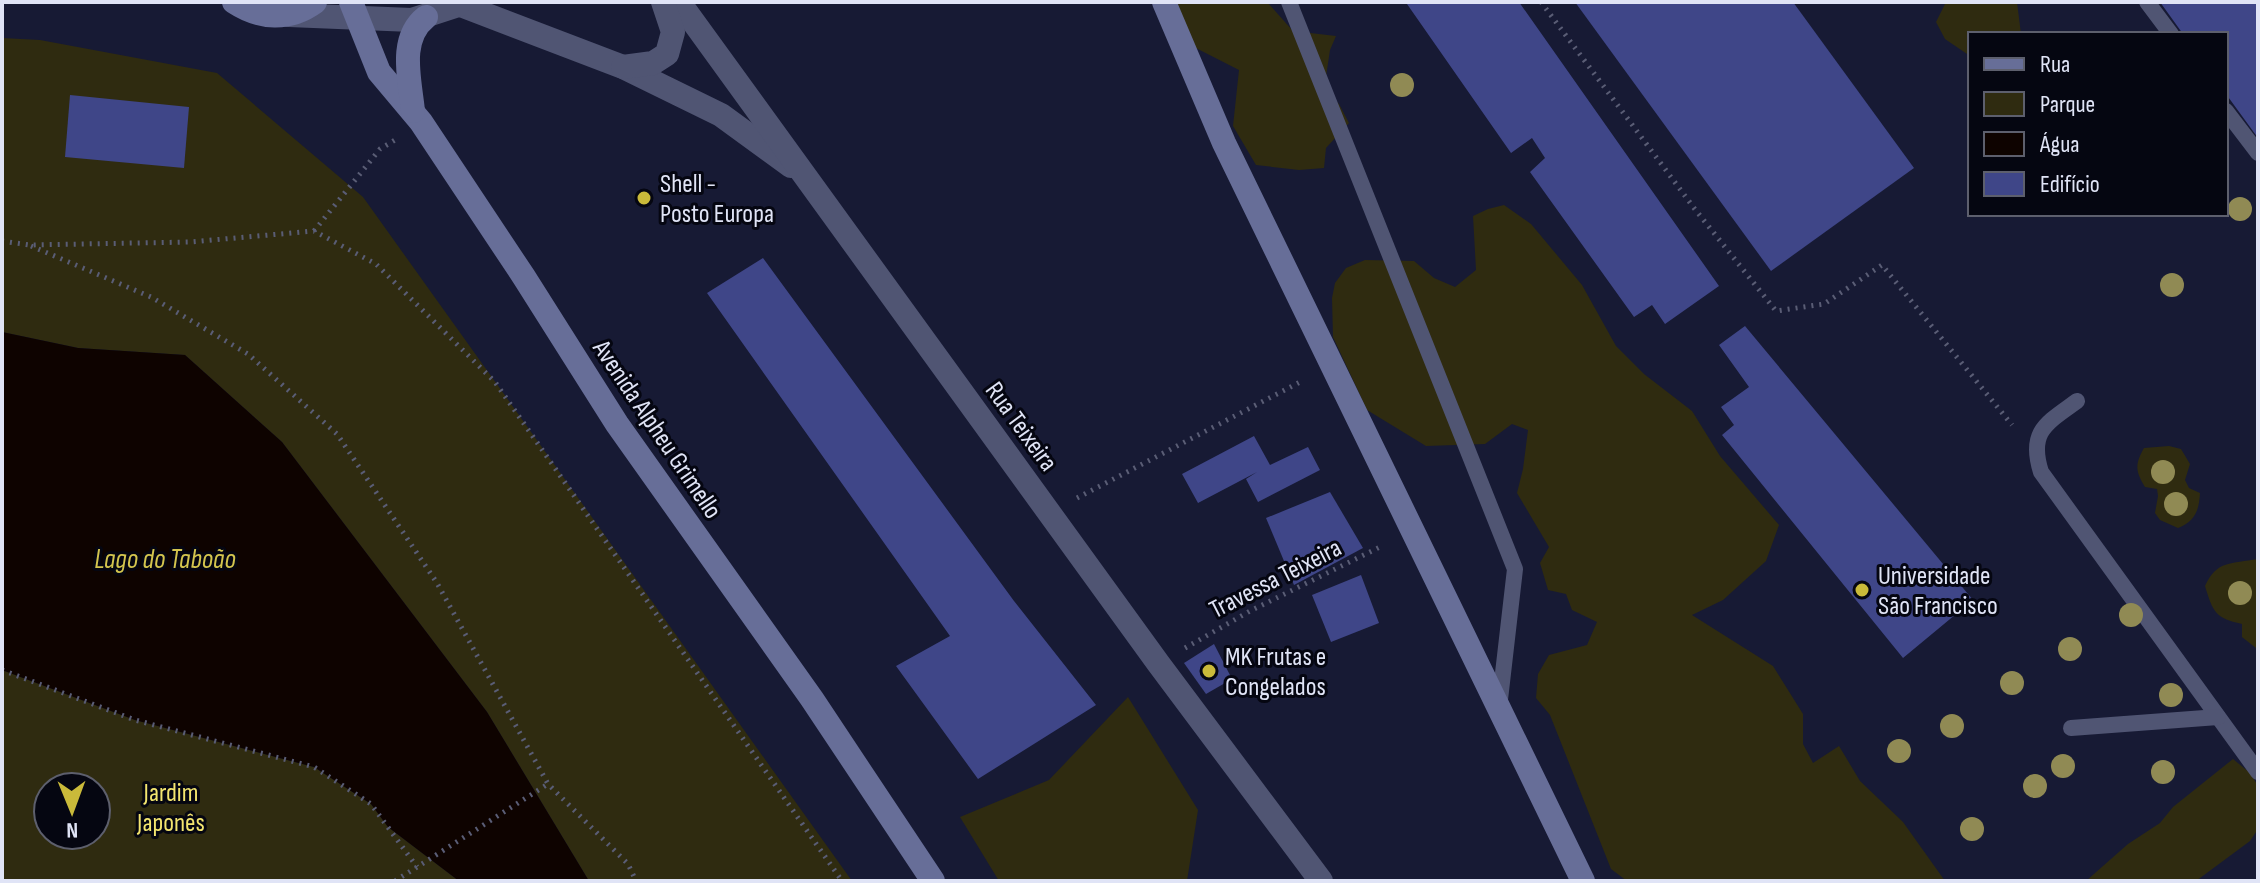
<svg xmlns="http://www.w3.org/2000/svg" width="2260" height="883" font-family="'Sofia Sans Condensed',sans-serif">
<style>
.green{fill:#2f2b10;fill-rule:evenodd}
.water{fill:#0e0300}
.building{fill:#3f4688}
.lines{fill:none;stroke-linecap:round;stroke-linejoin:round}
.path{stroke:#5a5d75;stroke-width:5;stroke-dasharray:2 6;stroke-linecap:butt}
.lane{stroke:#505573;stroke-width:16}
.street{stroke:#505573;stroke-width:24}
.secondary{stroke:#676e98;stroke-width:24}
.tree{fill:#908a54}
.poi-dot{fill:#caba3a;stroke:#050611;stroke-width:3}
.labels{text-anchor:middle;stroke-width:6;stroke-linejoin:round;paint-order:stroke}
.poi-label{font-size:26px;fill:#e0e4f6;stroke:#050611;text-anchor:start}
.street-label{font-size:26px;fill:#e0e4f6;stroke:#050611}
.park-label{font-size:26px;fill:#f3e56f;stroke:#050611}
.water-label{font-size:28px;font-style:italic;fill:#d4c54e;stroke:#050611}
</style>
<rect width="100%" height="100%" fill="#171a34"/>
<g class="green">
<path d="M1172 2H1267L1293 31 1336 36 1330 50 1324 90 1339 104 1349 123 1326 148 1324 168 1299 170 1256 165 1233 126 1239 70 1186 43Z"/>
<path d="M1948 2H2017L2021 34H1970V56L1945 39 1936 22 1945 4Z"/>
<path d="M2 38 40 40 217 73 363 197 852 881H589L487 712 282 442 185 355 78 348 2 332Z"/>
<path d="M1504 205 1531 224 1582 285 1616 346 1644 374 1692 411 1720 456 1779 525 1766 561 1723 600 1692 615 1773 666 1803 714V744L1813 763 1839 746 1860 781 1903 822 1945 881H1627L1611 869 1550 715 1536 698 1538 674 1549 655 1587 645 1597 622 1572 610 1566 594 1548 590 1540 563 1549 547 1517 493 1523 469 1528 430 1512 424 1485 444 1426 446 1367 410 1333 337 1332 298 1335 283 1346 268 1365 260 1414 261 1434 278 1455 287 1476 270 1473 216 1488 209Z"/>
<path d="M2169 446 2181 449 2190 464 2185 480 2189 488 2200 493C2199 511 2195 521 2178 528L2160 520 2155 513 2158 496 2157 489 2145 487C2135 471 2135 464 2144 448Z"/>
<path d="M2258 559V648H2256L2242 637V624C2215 618 2213 612 2205 586 2217 560 2231 564 2258 559Z"/>
<path d="M2 670 135 720 314 767 371 804 388 827 459 881H2ZM48 787H96V835H48Z"/>
<path d="M1128 697 1198 810 1187 881H999L960 817 1049 780Z"/>
<path d="M2233 759 2250 773 2258 786V829L2250 841 2196 881H2086L2128 844 2160 823 2173 807Z"/>
</g>
<path class="water" d="M2 332 78 348 185 355 282 442 487 712 589 881H459L388 827 371 804 314 767 135 720 2 670Z"/>
<g class="building">
<path d="M1410 2H1519L1719 286 1665 324 1652 305 1634 317 1530 172 1545 158 1532 138 1511 153 1407 4Z"/>
<path d="M1575 2H1793L1914 168 1771 271Z"/>
<path d="M2160 2H2258V138L2226 94V34H2183Z"/>
<path d="M70 95 189 107 184 168 65 157Z"/>
<path d="M763 258 1014 601 1096 705 978 779 896 666 950 636 707 293Z"/>
<path d="M1745 326 1973 600 1903 658 1722 435 1734 425 1721 407 1749 387 1719 345Z"/>
<path d="M1254 436 1270 465 1308 447 1320 470 1258 502 1246 479 1257 472 1198 503 1182 474Z"/>
<path d="M1330 492 1363 548 1294 585 1266 518Z"/>
<path d="M1361 575 1379 623 1331 642 1312 595Z"/>
<path d="M1214 644 1232 679 1206 694 1184 663Z"/>
</g>
<g class="lines">
<g class="path">
<path d="M1541 2 1694 208 1776 311 1824 304 1882 265 2012 425"/>
<path d="M314 231 380 149 395 140"/>
<path d="M2 241 29 245 190 242 314 231 376 264 495 382 842 881"/>
<path d="M31 246 151 297 248 354 337 434 437 583 548 784 628 864 636 881"/>
<path d="M1077 498 1302 381"/>
<path d="M1185 648 1250 611 1382 546"/>
<path d="M2 670 135 720 314 767 371 804 417 867"/>
<path d="M395 881 548 784"/>
</g>
<g class="lane">
<path d="M1289 2 1515 569 1499 708"/>
<path d="M2147 2 2171 34"/>
<path d="M2226 111 2258 153"/>
<path d="M2077 401C2047 423 2028 431 2041 472L2258 772"/>
<path d="M2071 728 2218 717"/>
</g>
<g class="street">
<path d="M453 2 623 67 721 115 791 166"/>
<path d="M679 2 1158 663 1321 881"/>
<path d="M289 15 412 20 458 5"/>
<path d="M623 67 653 63 667 54 673 32 663 2"/>
</g>
<g class="secondary">
<path d="M234 2C260 19 289 21 315 2"/>
<path d="M351 2 379 72 421 122 524 277 617 424 812 699 933 881"/>
<path d="M1164 2 1224 143 1583 881"/>
<path d="M413 111C410 80 398 39 426 17"/>
</g>
</g>
<g class="tree">
<circle cx="1402" cy="85" r="12"/>
<circle cx="2240" cy="209" r="12"/>
<circle cx="2172" cy="285" r="12"/>
<circle cx="2163" cy="472" r="12"/>
<circle cx="2176" cy="504" r="12"/>
<circle cx="2240" cy="593" r="12"/>
<circle cx="2131" cy="615" r="12"/>
<circle cx="2070" cy="649" r="12"/>
<circle cx="2012" cy="683" r="12"/>
<circle cx="2171" cy="695" r="12"/>
<circle cx="1952" cy="726" r="12"/>
<circle cx="1899" cy="751" r="12"/>
<circle cx="2063" cy="766" r="12"/>
<circle cx="2163" cy="772" r="12"/>
<circle cx="2035" cy="786" r="12"/>
<circle cx="1972" cy="829" r="12"/>
</g>
<g class="poi-dot">
<circle cx="644" cy="198" r="8"/>
<circle cx="1862" cy="590" r="8"/>
<circle cx="1209" cy="671" r="8"/>
</g>
<g class="labels">
<g class="poi-label">
<text x="660" y="192">Shell -<tspan x="660" dy="30">Posto Europa</tspan></text>
<text x="1878" y="584">Universidade<tspan x="1878" dy="30">São Francisco</tspan></text>
<text x="1225" y="665">MK Frutas e<tspan x="1225" dy="30">Congelados</tspan></text>
</g>
<g class="street-label">
<text transform="translate(1022 426) rotate(54)" y="9">Rua Teixeira</text>
<text transform="translate(658 429) rotate(56)" y="9">Avenida Alpheu Grimello</text>
<text transform="translate(1275 578) rotate(-27)" y="9">Travessa Teixeira</text>
</g>
<g class="park-label">
<text x="171" y="801">Jardim<tspan x="171" dy="30">Japonês</tspan></text>
</g>
<g class="water-label">
<text x="165" y="568">Lago do Taboão</text>
</g>
</g>
<rect width="2260" height="883" fill="none" stroke="#e0e4f6" stroke-width="8"/>
<rect x="1968" y="32" width="260" height="184" fill="#050611" stroke="#5d5f6d" stroke-width="2"/>
<rect x="1984" y="58" width="40" height="12" fill="#676e98" stroke="#5d5f6d" stroke-width="2"/>
<text x="2040" y="72" font-size="24" fill="#e0e4f6">Rua</text>
<rect x="1984" y="92" width="40" height="24" fill="#2f2b10" stroke="#5d5f6d" stroke-width="2"/>
<text x="2040" y="112" font-size="24" fill="#e0e4f6">Parque</text>
<rect x="1984" y="132" width="40" height="24" fill="#0e0300" stroke="#5d5f6d" stroke-width="2"/>
<text x="2040" y="152" font-size="24" fill="#e0e4f6">Água</text>
<rect x="1984" y="172" width="40" height="24" fill="#3f4688" stroke="#5d5f6d" stroke-width="2"/>
<text x="2040" y="192" font-size="24" fill="#e0e4f6">Edifício</text>
<g transform="translate(72 811) rotate(179)"><circle r="38" fill="#050611" stroke="#5d5f6d" stroke-width="2"/>
<path d="M0-6L14 30L0 20L-14 30Z" fill="#caba3a"/>
<text y="-12" font-size="22" font-weight="bold" text-anchor="middle" fill="#e0e4f6">N</text>
</g>
</svg>
